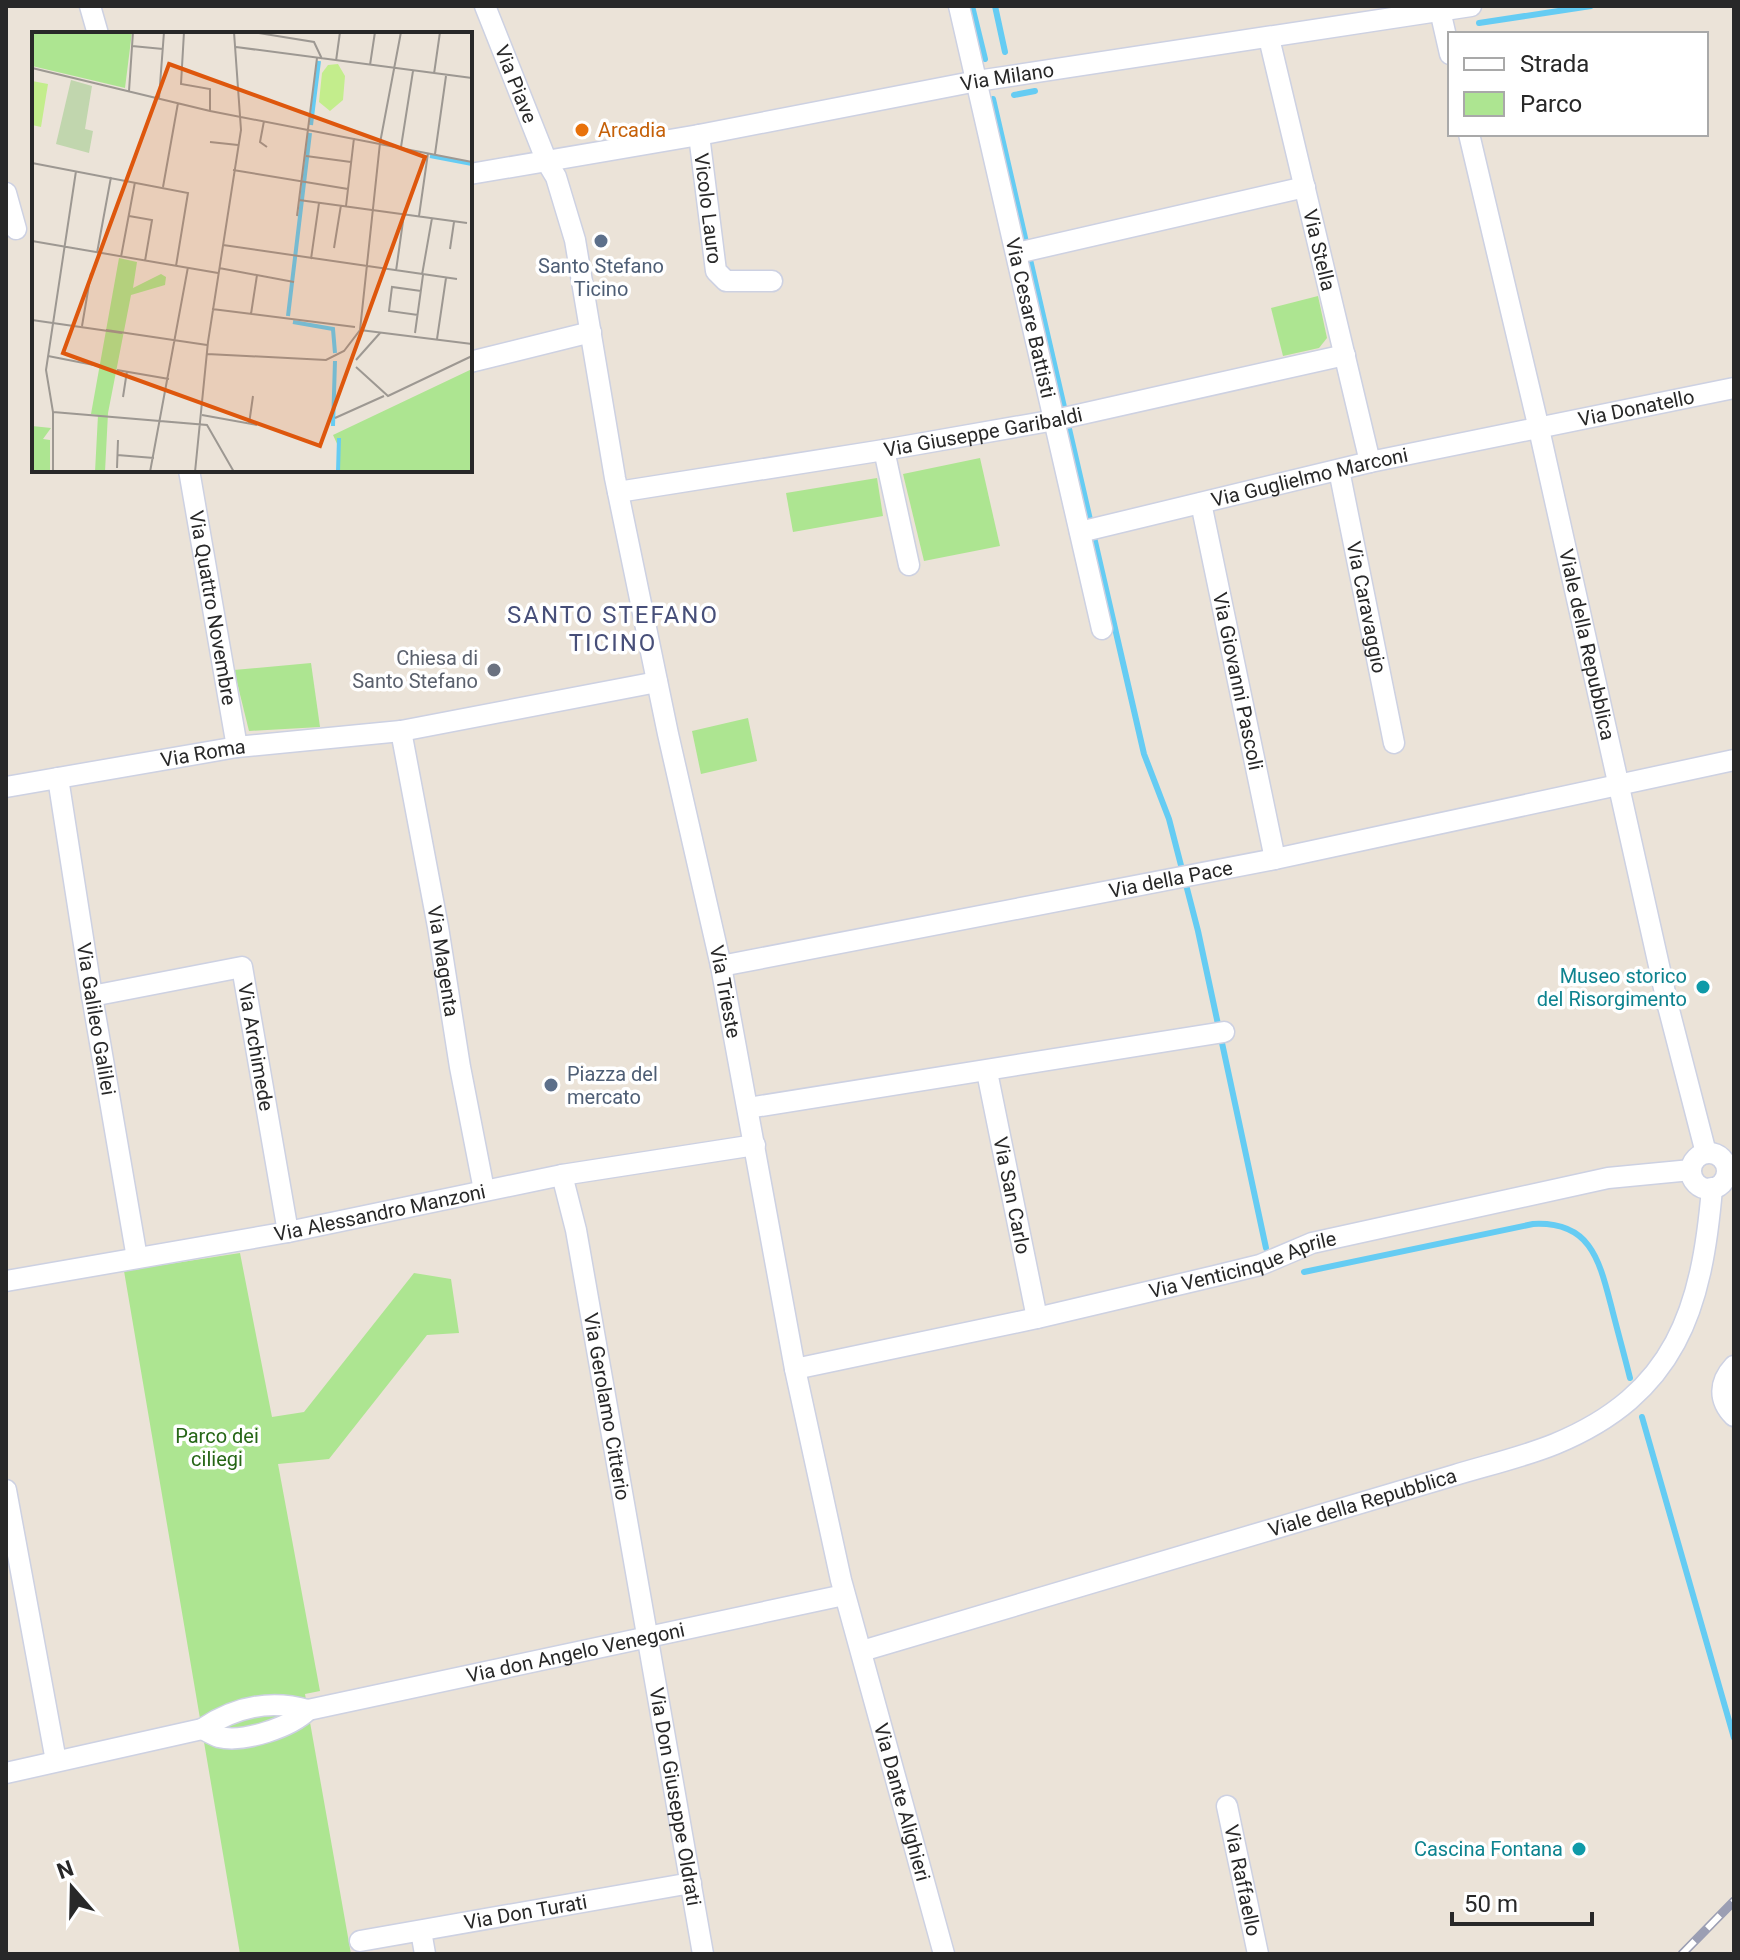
<svg xmlns="http://www.w3.org/2000/svg" width="1740" height="1960" font-family="Roboto,sans-serif">
<style>
.green{fill:#ade591}
.lines{fill:none;stroke-linecap:round;stroke-linejoin:round}
.stream{stroke:#65ccf3;stroke-width:6}
.minor-casing{stroke:#cdd1e2;stroke-width:23}
.minor{stroke:#fff;stroke-width:20}
.rail-casing{stroke:#9b9eb3;stroke-width:9}
.rail{stroke:#fff;stroke-width:6;stroke-dasharray:18;stroke-linecap:butt}
.food-dot{fill:#e8710a;stroke:#fff;stroke-width:3}
.service-dot{fill:#5c6f8a;stroke:#fff;stroke-width:3}
.worship-dot{fill:#6b7280;stroke:#fff;stroke-width:3}
.culture-dot{fill:#0f9aa8;stroke:#fff;stroke-width:3}
.labels{text-anchor:middle;stroke-width:7;stroke-linejoin:round;paint-order:stroke}
.street-label{font-size:20px;fill:#282828;stroke:#fff}
.food-label{font-size:20px;fill:#c56008;stroke:#fff;text-anchor:start}
.service-label{font-size:20px;fill:#4e5e75;stroke:#fff}
.worship-label{font-size:20px;fill:#5b616d;stroke:#fff;text-anchor:end}
.culture-label{font-size:20px;fill:#0d838f;stroke:#fff;text-anchor:end}
.park-label{font-size:20px;fill:#266616;stroke:#fff}
.quarter-label{font-size:24px;letter-spacing:2px;fill:#474f79;stroke:#fff}
.inset-river{fill:none;stroke:#65ccf3;stroke-width:4}
.inset-road{fill:none;stroke:#9d9892;stroke-width:2}
.view{fill:#de570d;fill-opacity:0.15;stroke:#de570d;stroke-width:4}
.inset-edge{fill:none;stroke:#282828;stroke-width:4}
</style>
<rect width="100%" height="100%" fill="#ebe3d8"/>
<g class="green">
<path d="M1318 296 1327 338 1319 348 1283 356 1271 308Z"/>
<path d="M980 458 1000 546 924 561 903 474Z"/>
<path d="M877 478 883 516 793 532 786 493Z"/>
<path d="M311 663 320 727 249 731 234 670Z"/>
<path d="M748 718 757 761 701 774 692 731Z"/>
<path d="M240 1253 272 1417 304 1412 414 1273 451 1279 459 1333 427 1335 329 1459 278 1464 320 1691 305 1694 351 1954H240L124 1271Z"/>
</g>
<g class="lines">
<g class="stream">
<path d="M972 6 985 59"/>
<path d="M995 6 1005 52"/>
<path d="M1479 23 1591 6"/>
<path d="M1014 95 1035 91"/>
<path d="M993 99 1144 754 1169 819 1198 931 1266 1248"/>
<path d="M1304 1272 1533 1224C1590 1221 1599 1259 1611 1305 1617 1329 1624 1354 1630 1378"/>
<path d="M1642 1417 1734 1738"/>
</g>
<defs>
<g id="minor">
<path d="M90 6 98 34"/>
<path id="s1" d="M485 6 547 162 556 177 575 240 615 478 668 734 721 966 795 1369 841 1580 944 1954"/>
<path id="s2" d="M959 6 1102 629"/>
<path d="M1439 6 1450 54"/>
<path id="s3" d="M1269 38 1370 462"/>
<path id="s4" d="M1469 134 1539 429 1668 1006 1706 1153"/>
<path id="s5" d="M699 135 716 271 726 281H772"/>
<path id="s6" d="M470 174 699 135 977 81 1471 6"/>
<path d="M6 193 16 229"/>
<path d="M1017 253 1305 187"/>
<path d="M470 362 591 332"/>
<path d="M884 450 909 565"/>
<path id="s7" d="M189 470 237 747"/>
<path id="s8" d="M1339 470 1394 743"/>
<path id="s9" d="M618 492 884 450 1055 420 1345 355"/>
<path id="s10" d="M1201 503 1275 859"/>
<path id="s11" d="M1080 532 1370 462 1734 388"/>
<path id="s12" d="M401 731 438 927 460 1067 484 1190"/>
<path id="s13" d="M58 778 92 996 137 1258"/>
<path id="s14" d="M6 787 237 747 401 731 657 682"/>
<path id="s15" d="M721 966 1275 859 1734 760"/>
<path id="s16" d="M92 996 242 967 288 1232"/>
<path id="s17" d="M987 1072 1037 1318"/>
<path d="M748 1108 1224 1032"/>
<circle cx="1709" cy="1171" r="18"/>
<path id="s18" d="M562 1175 576 1230 703 1954"/>
<path id="s19" d="M6 1281 288 1232 562 1175 755 1145"/>
<path d="M1734 1366C1719 1382 1718 1400 1734 1416"/>
<path id="s20" d="M795 1369 1037 1318 1215 1276 1260 1265 1312 1243 1608 1178 1691 1170"/>
<path d="M6 1490 56 1761"/>
<path id="s21" d="M862 1651 1455 1475C1488 1465 1523 1457 1555 1444 1676 1394 1702 1309 1712 1188"/>
<path d="M202 1729C207 1731 213 1735 219 1737 244 1743 291 1727 308 1710"/>
<path id="s22" d="M6 1773 202 1729C235 1707 269 1699 308 1710L844 1595"/>
<path id="s23" d="M1227 1806 1258 1954"/>
<path d="M421 1931 425 1954"/>
<path id="s24" d="M360 1941 691 1883"/>
</g>
</defs>
<use href="#minor" class="minor-casing"/>
<use href="#minor" class="minor"/>
<defs>
<path id="rail" d="M1682 1954 1734 1901"/>
</defs>
<use href="#rail" class="rail-casing"/>
<use href="#rail" class="rail"/>
</g>
<circle class="food-dot" cx="582" cy="130" r="8"/>
<g class="service-dot">
<circle cx="601" cy="241" r="8"/>
<circle cx="551" cy="1085" r="8"/>
</g>
<circle class="worship-dot" cx="494" cy="670" r="8"/>
<g class="culture-dot">
<circle cx="1703" cy="987" r="8"/>
<circle cx="1579" cy="1849" r="8"/>
</g>
<g class="labels">
<g class="street-label">
<text dy="7" stroke="none"><textPath href="#s6" startOffset="546">Via Milano</textPath></text>
<text dy="7" stroke="none"><textPath href="#s1" startOffset="84">Via Piave</textPath></text>
<text dy="7" stroke="none"><textPath href="#s5" startOffset="74">Vicolo Lauro</textPath></text>
<text dy="7" stroke="none"><textPath href="#s3" startOffset="218">Via Stella</textPath></text>
<text dy="7" stroke="none"><textPath href="#s2" startOffset="320">Via Cesare Battisti</textPath></text>
<text dy="7" stroke="none"><textPath href="#s11" startOffset="570">Via Donatello</textPath></text>
<text dy="7" stroke="none"><textPath href="#s9" startOffset="370">Via Giuseppe Garibaldi</textPath></text>
<text dy="7" stroke="none"><textPath href="#s11" startOffset="236">Via Guglielmo Marconi</textPath></text>
<text dy="7" stroke="none"><textPath href="#s8" startOffset="140">Via Caravaggio</textPath></text>
<text dy="7" stroke="none"><textPath href="#s7" startOffset="140">Via Quattro Novembre</textPath></text>
<text dy="7" stroke="none"><textPath href="#s4" startOffset="524">Viale della Repubblica</textPath></text>
<text dy="7" stroke="none"><textPath href="#s10" startOffset="182">Via Giovanni Pascoli</textPath></text>
<text dy="7" stroke="none"><textPath href="#s14" startOffset="200">Via Roma</textPath></text>
<text dy="7" stroke="none"><textPath href="#s15" startOffset="458">Via della Pace</textPath></text>
<text dy="7" stroke="none"><textPath href="#s12" startOffset="234">Via Magenta</textPath></text>
<text dy="7" stroke="none"><textPath href="#s1" startOffset="1018">Via Trieste</textPath></text>
<text dy="7" stroke="none"><textPath href="#s13" startOffset="244">Via Galileo Galilei</textPath></text>
<text dy="7" stroke="none"><textPath href="#s16" startOffset="234">Via Archimede</textPath></text>
<text dy="7" stroke="none"><textPath href="#s17" startOffset="126">Via San Carlo</textPath></text>
<text dy="7" stroke="none"><textPath href="#s19" startOffset="380">Via Alessandro Manzoni</textPath></text>
<text dy="7" stroke="none"><textPath href="#s20" startOffset="460">Via Venticinque Aprile</textPath></text>
<text dy="7" stroke="none"><textPath href="#s18" startOffset="236">Via Gerolamo Citterio</textPath></text>
<text dy="7" stroke="none"><textPath href="#s21" startOffset="522">Viale della Repubblica</textPath></text>
<text dy="7" stroke="none"><textPath href="#s22" startOffset="586">Via don Angelo Venegoni</textPath></text>
<text dy="7" stroke="none"><textPath href="#s18" startOffset="632">Via Don Giuseppe Oldrati</textPath></text>
<text dy="7" stroke="none"><textPath href="#s1" startOffset="1848">Via Dante Alighieri</textPath></text>
<text dy="7" stroke="none"><textPath href="#s23" startOffset="76">Via Raffaello</textPath></text>
<text dy="7" stroke="none"><textPath href="#s24" startOffset="168">Via Don Turati</textPath></text>
</g>
<g class="food-label">
<text x="598" y="137">Arcadia</text>
</g>
<g class="service-label">
<text x="601" y="273">Santo Stefano<tspan x="601" dy="23">Ticino</tspan></text>
<text x="567" y="1081" text-anchor="start">Piazza del<tspan x="567" dy="23">mercato</tspan></text>
</g>
<g class="worship-label">
<text x="478" y="665">Chiesa di<tspan x="478" dy="23">Santo Stefano</tspan></text>
</g>
<g class="culture-label">
<text x="1687" y="983">Museo storico<tspan x="1687" dy="23">del Risorgimento</tspan></text>
<text x="1563" y="1856">Cascina Fontana</text>
</g>
<g class="park-label">
<text x="217" y="1443">Parco dei<tspan x="217" dy="23">ciliegi</tspan></text>
</g>
<g class="quarter-label">
<text x="613" y="623">SANTO STEFANO<tspan x="613" dy="28">TICINO</tspan></text>
</g>
</g>
<g transform="translate(32 32)">
<rect width="440" height="440" fill="#ebe3d8"/>
<path d="M0 0H100L93 56 0 34ZM87 226 105 230 101 256 129 242 134 245 133 253 99 263 76 381 73 440H63L66 383 59 382ZM440 337V440H305L307 416 301 403ZM0 394 19 396 11 407 18 408V440H0Z" fill="#ade591"/>
<path d="M39 48 60 54 53 97 61 99 57 121 24 112Z" fill="#c1d6ae"/>
<path d="M306 32 313 44 311 68 298 79 287 70 290 41 296 33ZM0 49 16 52 9 95 0 93Z" fill="#c3ed8c"/>
<path class="inset-river" d="M279 93 287 29M398 124 440 132M256 284 278 101M261 290 301 297 303 321M301 394 303 329M306 440 307 406"/>
<path class="inset-road" d="M152 0 149 52 178 57V79M221 0 282 10 290 27M100 14 131 17M204 15 440 46M304 29 308 0M338 33 343 0M0 36 178 79 440 130M402 42 408 0M97 59 101 0M127 66 132 0M232 89 228 110 235 115M178 110 206 113M369 115 381 39M403 122 414 44M274 124 319 130M0 131 156 161 144 234M201 138 316 157M131 155 146 71M267 168 435 191M314 174 322 106M97 184 120 188 113 229M265 184 285 26M387 184 396 121M0 209 186 241M191 213 425 247M302 216 309 173M418 217 422 190M65 221 79 145M89 225 103 150M279 227 287 171M187 236 262 250M364 239 372 182M390 243 400 186M180 277 323 295M219 282 225 243M386 283 357 279 360 255 389 259M0 288 90 301M50 294 59 241M74 298 175 313M328 298 440 312M383 301 391 243M405 307 414 246M175 322 294 328 312 319 328 298 348 111 369 0M16 324 67 334M324 328 348 301M324 335 356 364 440 324M85 338 137 347M91 365 95 339M21 380 175 393 202 440M170 383 225 393M303 386 352 364M217 392 221 364M85 423 122 426M85 436 86 408M21 440V380L14 338 44 139M118 440 156 235M163 440 176 310 209 98 202 0"/>
<path class="view" d="M137 32 393 125 288 414 31 321Z"/>
<rect width="440" height="440" class="inset-edge"/>
</g>
<rect width="1740" height="1960" fill="none" stroke="#282828" stroke-width="16"/>
<rect x="1448" y="32" width="260" height="104" fill="#ffffff" stroke="#a9a9a9" stroke-width="2"/>
<rect x="1464" y="58" width="40" height="12" fill="#ffffff" stroke="#a9a9a9" stroke-width="2"/>
<text x="1520" y="72" font-size="24" fill="#282828">Strada</text>
<rect x="1464" y="92" width="40" height="24" fill="#ade591" stroke="#a9a9a9" stroke-width="2"/>
<text x="1520" y="112" font-size="24" fill="#282828">Parco</text>
<g transform="translate(72 1888) rotate(340)" stroke="#ffffff" stroke-width="6" paint-order="stroke">
<path d="M0-6L14 30L0 20L-14 30Z" fill="#282828"/>
<text y="-12" font-size="22" font-weight="bold" text-anchor="middle" fill="#282828">N</text>
</g>
<path d="M1452 1912v12h140v-12" fill="none" stroke="#282828" stroke-width="4"/>
<text x="1464" y="1912" font-size="24" fill="#282828" stroke="#ffffff" stroke-width="6" paint-order="stroke">50 m</text>
</svg>
